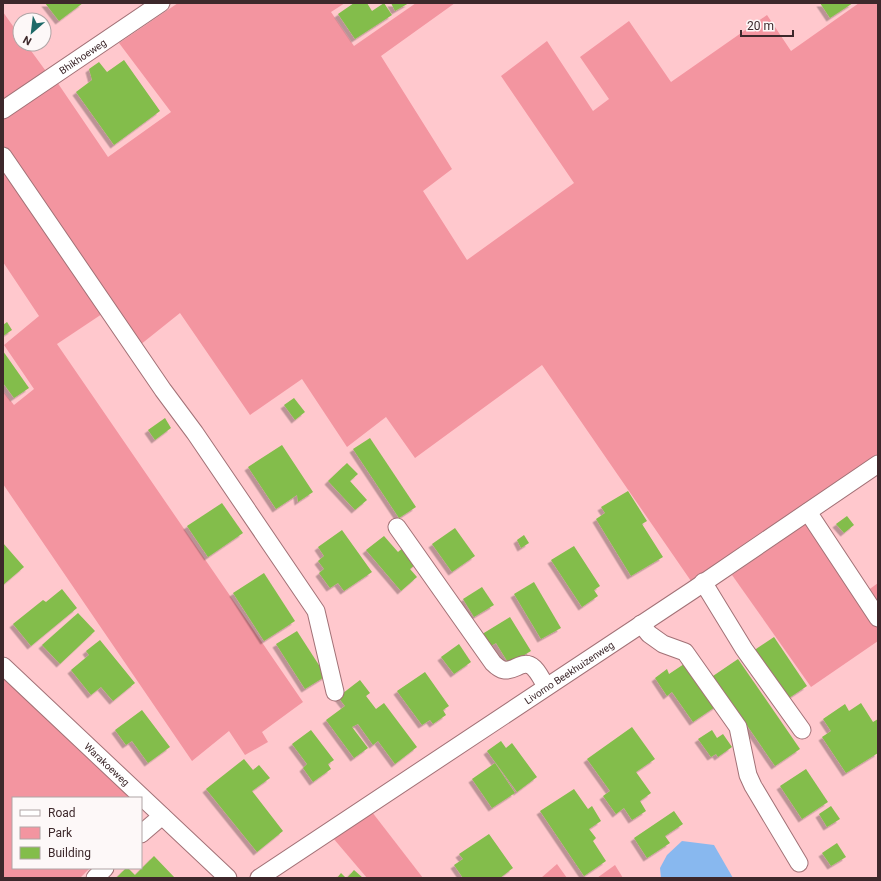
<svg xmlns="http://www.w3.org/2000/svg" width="881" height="881" font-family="Roboto,sans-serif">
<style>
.green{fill:#f395a0}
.water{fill:#88b8ef}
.building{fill:#83bd4b;filter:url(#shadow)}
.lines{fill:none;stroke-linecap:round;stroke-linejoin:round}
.minor-casing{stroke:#a27176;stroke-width:19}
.minor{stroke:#fff;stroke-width:17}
.labels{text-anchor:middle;stroke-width:3.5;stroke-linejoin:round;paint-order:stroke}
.street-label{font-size:10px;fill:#3d282b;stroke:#fdf8f8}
</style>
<defs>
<filter id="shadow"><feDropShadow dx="-3.5" dy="3.5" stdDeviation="0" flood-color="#0004"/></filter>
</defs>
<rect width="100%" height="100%" fill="#ffc8cd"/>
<g class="green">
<path d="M178 3H345L331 12 354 46 416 3H455L381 56 452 169 423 191 467 260 574 183 501 76 547 41 593 111 609 99 580 57 629 21 671 82 767 15 791 51 859 3H878V454L691 581 542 365 415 458 386 417 347 447 302 379 250 415 180 313 140 345 3 147V119L57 82 108 157 171 112 119 43Z"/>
<path d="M3 12 20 36V44H26L48 74 3 103Z"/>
<path d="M3 165 102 314 57 344 303 702 262 732 268 742 245 755 229 731 192 761 3 484V391L14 405 34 389 4 345 39 316 3 262Z"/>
<path d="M807 523 878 624V641L811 687 732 575Z"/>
<path d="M878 583V607L867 591Z"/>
<path d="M3 677 131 798H13V868H90L80 878H3Z"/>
<path d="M372 812 423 878H367L333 838Z"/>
<path d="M557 864 567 878H541Z"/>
<path d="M615 865 623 878H597Z"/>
</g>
<path class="water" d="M682 841 714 845 733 878H661L660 868 667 855Z"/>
<g class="building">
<path d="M45 3H83L59 21Z"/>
<path d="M354 3H367L372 11 384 3 392 15 355 39 338 14Z"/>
<path d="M391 3H409L395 11Z"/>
<path d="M820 3H853L830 18Z"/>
<path d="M124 60 160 111 114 145 76 92 92 80 89 69 99 62 107 72Z"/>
<path d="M7 322 12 330 3 336V325Z"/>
<path d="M3 351 29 388 14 398 3 383Z"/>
<path d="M294 398 305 412 295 420 284 405Z"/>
<path d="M165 418 171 428 155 440 148 430Z"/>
<path d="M370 438 416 507 399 518 353 449Z"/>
<path d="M282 445 313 492 298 502 297 495 276 509 248 467Z"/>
<path d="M347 463 358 474 350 481 367 500 355 510 328 481Z"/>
<path d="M628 491 647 521 642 524 663 557 631 576 596 519 605 513 601 507Z"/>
<path d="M222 503 243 533 208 557 187 526Z"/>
<path d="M847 516 854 525 844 533 836 524Z"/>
<path d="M455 528 475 556 452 572 432 544Z"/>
<path d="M342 530 372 572 344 591 338 583 330 588 319 573 324 569 318 561 324 556 318 547Z"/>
<path d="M524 535 529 543 521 548 517 540Z"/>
<path d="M384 536 398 552 404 547 417 563 410 569 417 577 401 591 366 550Z"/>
<path d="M3 543 24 567 3 585Z"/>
<path d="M574 546 600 586 594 590 598 596 582 607 551 560Z"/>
<path d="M264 573 295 621 264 641 233 593Z"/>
<path d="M534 582 561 628 541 639 514 594Z"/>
<path d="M482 587 494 605 474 617 463 599Z"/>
<path d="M62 589 77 608 31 646 13 624 43 600 46 602Z"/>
<path d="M78 613 95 631 60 664 42 645Z"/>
<path d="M510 617 531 651 509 664 496 643 486 649 479 636Z"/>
<path d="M297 631 326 676 305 689 276 644Z"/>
<path d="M774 637 807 686 786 700 753 651Z"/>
<path d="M100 640 135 683 113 701 101 687 91 695 71 670 89 655 86 651Z"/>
<path d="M459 644 471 662 454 674 441 657Z"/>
<path d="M738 659 800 749 775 766 713 676Z"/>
<path d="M687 662 718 705 693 722 672 692 667 696 655 678 667 669 669 674Z"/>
<path d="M425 672 449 706 443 710 446 715 433 724 430 720 422 725 397 691Z"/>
<path d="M360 680 370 693 366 696 376 709 384 703 417 747 395 764 378 741 373 745 358 724 352 727 368 748 354 758 326 720 345 706 338 697Z"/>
<path d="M861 703 873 722 878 719V753L846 773 822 737 831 731 823 719 845 704 849 711Z"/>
<path d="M142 710 170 747 148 763 132 741 126 745 115 730Z"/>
<path d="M632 727 655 759 636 772 651 793 640 801 646 811 632 820 624 808 616 814 603 796 610 791 587 759Z"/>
<path d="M311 730 334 760 328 764 331 769 313 782 303 768 307 764 292 744Z"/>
<path d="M712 730 717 738 723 734 732 747 718 757 716 754 711 757 698 739Z"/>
<path d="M501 741 506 748 512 743 537 777 517 792 487 751Z"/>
<path d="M244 759 253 770 259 765 270 778 252 791 283 831 257 852 206 789Z"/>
<path d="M495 763 515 793 492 808 472 779Z"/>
<path d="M806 769 828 802 802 819 780 786Z"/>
<path d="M574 789 588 809 592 806 601 821 589 829 596 838 593 841 606 861 584 876 540 811Z"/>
<path d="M831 806 840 819 827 827 819 814Z"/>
<path d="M674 811 683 824 665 836 670 843 647 858 634 838Z"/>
<path d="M489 834 513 868 500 878H463L454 865 463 859 459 854Z"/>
<path d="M837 843 846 857 831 866 822 853Z"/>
<path d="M154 856 175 878H116L126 868H128L135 875Z"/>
<path d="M354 870 363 878H347Z"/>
<path d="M341 873 346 878H337Z"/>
</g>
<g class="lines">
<defs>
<g id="minor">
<path id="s1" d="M3 110 161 3"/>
<path d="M3 156 163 390 195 433 316 611 335 692"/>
<path d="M808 512 878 618"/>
<path d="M397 527 493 663C496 666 499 669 504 670 515 672 523 658 534 668 539 673 543 681 546 687"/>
<path d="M703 582 744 649 802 730"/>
<path d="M641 624 649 634 663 644 685 652 738 727 748 775 753 786 799 863"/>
<path id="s2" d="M3 666 228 878"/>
<path d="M141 834 162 816"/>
<path d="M95 878 105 868"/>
<path id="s3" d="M259 878 693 590 878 464"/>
</g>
</defs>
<use href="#minor" class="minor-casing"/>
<use href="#minor" class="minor"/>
</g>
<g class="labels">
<g class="street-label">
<text dy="4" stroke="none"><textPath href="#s1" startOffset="96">Bhikhoeweg</textPath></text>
<text dy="4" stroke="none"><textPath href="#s3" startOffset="372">Livorno Beekhuizenweg</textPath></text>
<text dy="4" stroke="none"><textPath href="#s2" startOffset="143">Warakoeweg</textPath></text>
</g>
</g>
<rect width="881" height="881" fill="none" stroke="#3d282b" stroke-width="8"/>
<rect x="12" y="797" width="130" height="72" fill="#fdf8f8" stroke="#b0a5a6"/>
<rect x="20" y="810" width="20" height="6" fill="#ffffff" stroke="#b0a5a6"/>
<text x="48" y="817" font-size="12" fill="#3d282b">Road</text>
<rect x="20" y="827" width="20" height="12" fill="#f395a0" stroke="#b0a5a6"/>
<text x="48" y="837" font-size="12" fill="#3d282b">Park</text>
<rect x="20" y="847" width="20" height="12" fill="#83bd4b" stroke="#b0a5a6"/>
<text x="48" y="857" font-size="12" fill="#3d282b">Building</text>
<g transform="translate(32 32) rotate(208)"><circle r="19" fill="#fdf8f8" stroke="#b0a5a6"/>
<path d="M0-3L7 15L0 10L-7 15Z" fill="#1e6a68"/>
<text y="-6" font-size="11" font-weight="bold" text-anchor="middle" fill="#3d282b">N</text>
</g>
<path d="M741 30v6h52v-6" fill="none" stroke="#3d282b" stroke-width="2"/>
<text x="747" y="30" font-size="12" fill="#3d282b" stroke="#fdf8f8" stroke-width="3" paint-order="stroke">20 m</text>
</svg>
